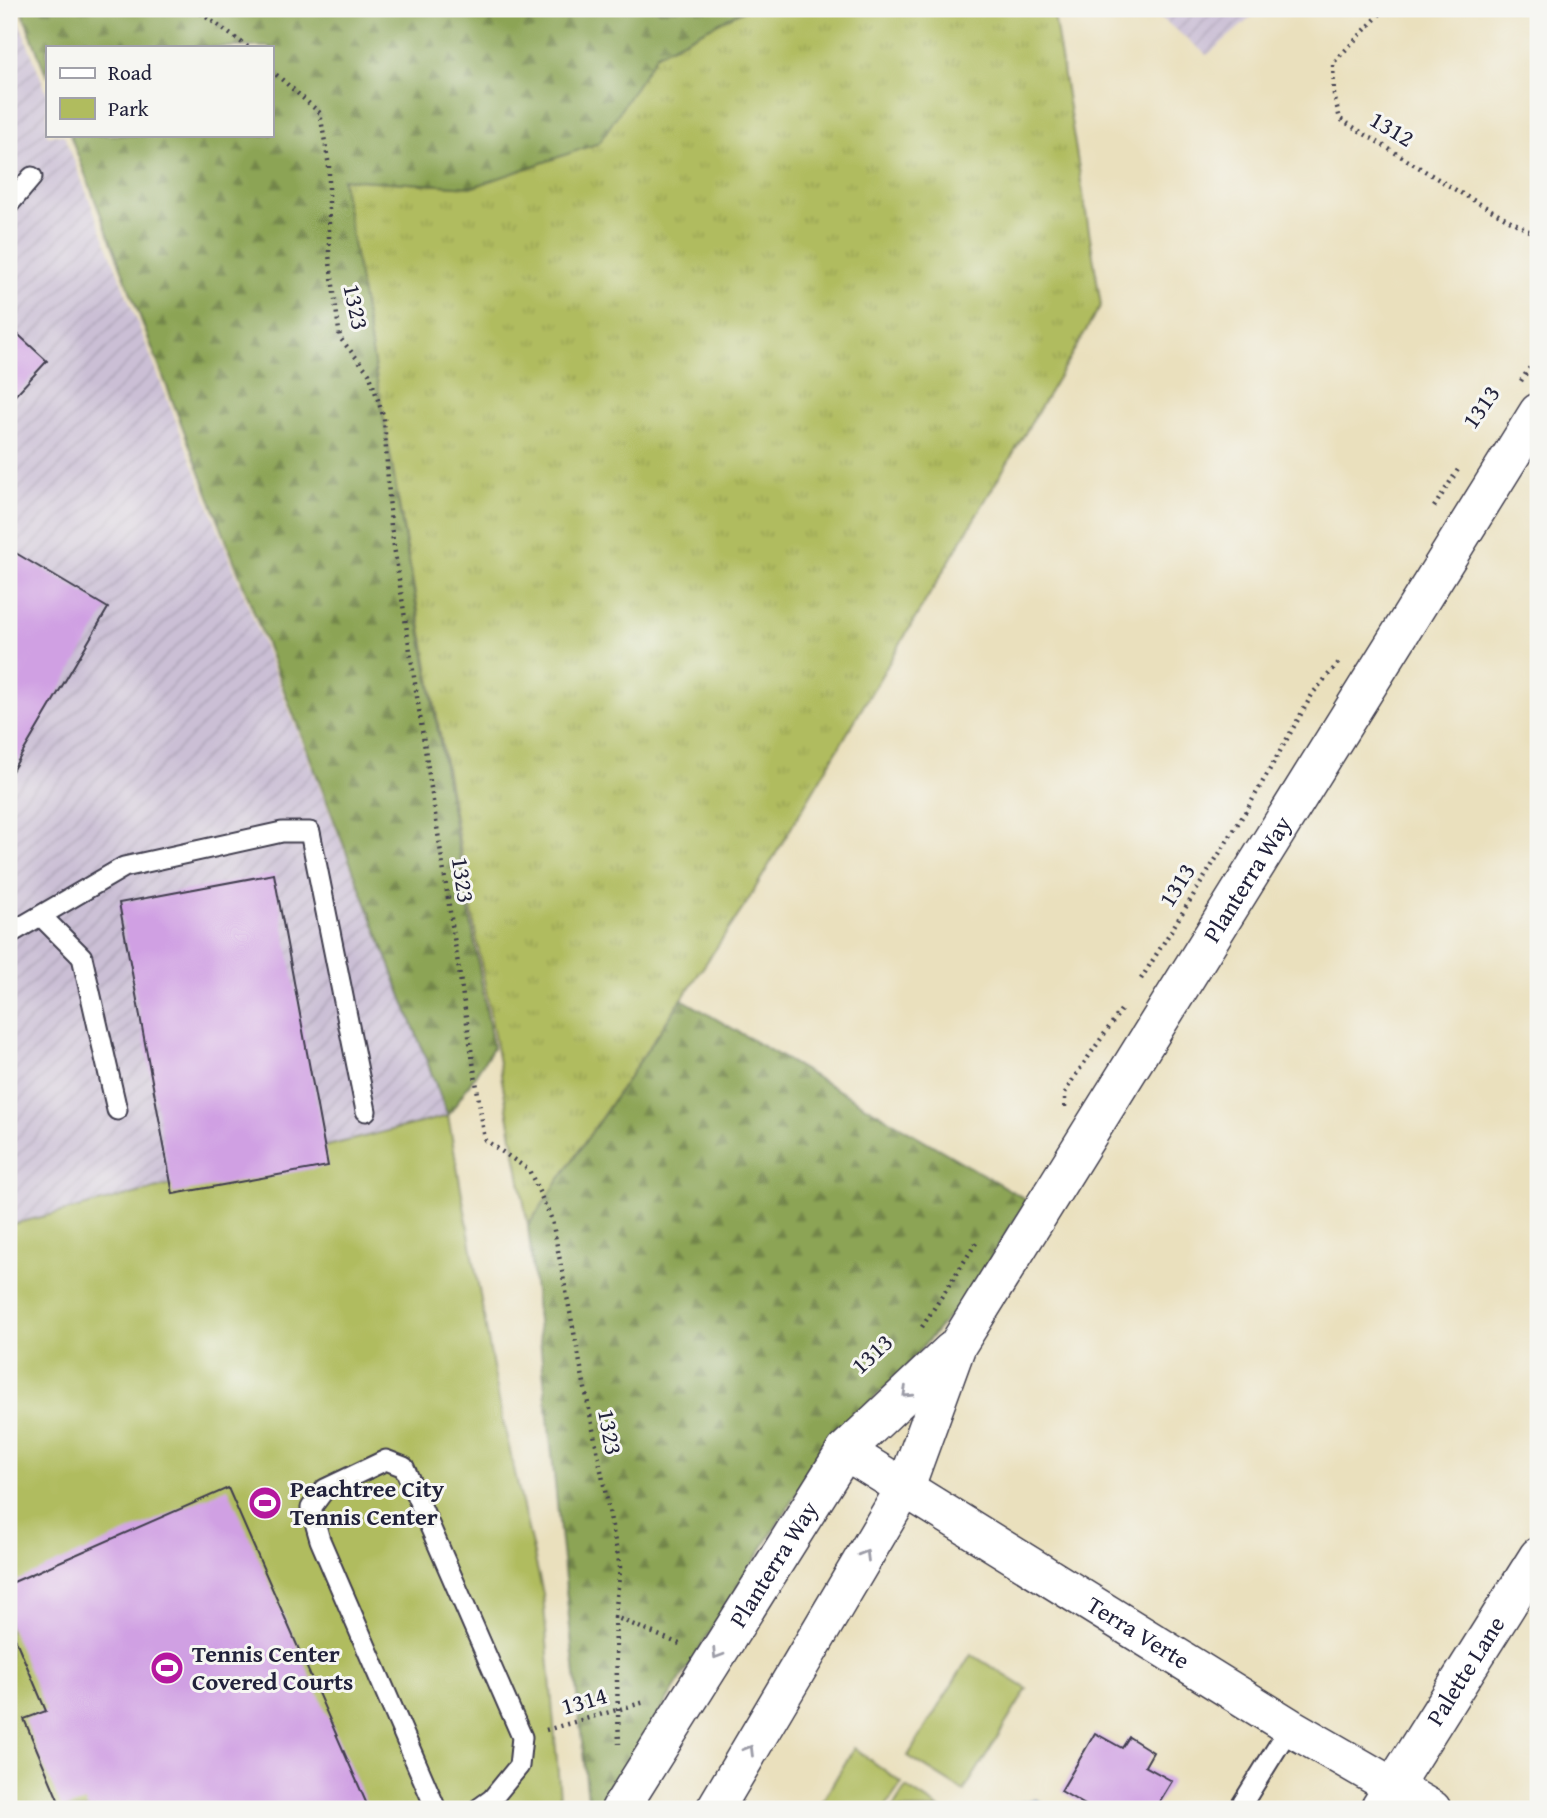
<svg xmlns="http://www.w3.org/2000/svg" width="1547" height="1818" font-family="'Gentium Book Plus',serif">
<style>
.industrial{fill:url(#industrial-furrows)}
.grass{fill:url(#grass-tufts);stroke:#696f4c;stroke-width:2}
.forest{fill:url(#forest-firs);stroke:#576348;stroke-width:2}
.park{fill:#b0bc5e;stroke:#696f4c;stroke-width:2}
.water{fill:url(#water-waves);stroke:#4a668e;stroke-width:2}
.building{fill:#d0a0e3}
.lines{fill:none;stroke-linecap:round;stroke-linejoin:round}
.service-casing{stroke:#403e4e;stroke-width:23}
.minor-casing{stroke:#403e4e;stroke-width:40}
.path{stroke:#403e4e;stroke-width:4.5;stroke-dasharray:2 5;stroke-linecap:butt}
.service{stroke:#fff;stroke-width:19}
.minor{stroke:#fff;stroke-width:37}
.oneway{stroke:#9c9ca7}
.labels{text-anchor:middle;stroke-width:6;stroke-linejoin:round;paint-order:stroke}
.street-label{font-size:24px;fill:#22223b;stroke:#f6f6f2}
.poi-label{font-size:24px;font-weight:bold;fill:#22223b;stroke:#f6f6f2;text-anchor:start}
</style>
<defs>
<pattern id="industrial-furrows" width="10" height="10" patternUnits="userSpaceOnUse" patternTransform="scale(1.75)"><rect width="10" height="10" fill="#cbbfd5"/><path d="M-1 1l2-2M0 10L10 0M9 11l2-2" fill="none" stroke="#aea4b8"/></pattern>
<pattern id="grass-tufts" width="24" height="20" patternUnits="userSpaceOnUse" patternTransform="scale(1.75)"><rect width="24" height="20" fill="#b0bc5e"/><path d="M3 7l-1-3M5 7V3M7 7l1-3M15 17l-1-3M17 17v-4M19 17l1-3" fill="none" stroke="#97a153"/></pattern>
<pattern id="forest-firs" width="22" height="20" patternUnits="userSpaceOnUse" patternTransform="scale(1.75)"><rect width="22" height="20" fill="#8ca455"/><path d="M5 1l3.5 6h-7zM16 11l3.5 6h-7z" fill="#728548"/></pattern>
<pattern id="water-waves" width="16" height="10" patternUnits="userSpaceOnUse" patternTransform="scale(1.75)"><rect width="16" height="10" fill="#71abe1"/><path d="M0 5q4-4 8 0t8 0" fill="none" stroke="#5c8bb8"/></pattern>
</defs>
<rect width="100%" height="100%" fill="#f6f6f2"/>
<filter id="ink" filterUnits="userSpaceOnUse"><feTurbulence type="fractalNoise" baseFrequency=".0143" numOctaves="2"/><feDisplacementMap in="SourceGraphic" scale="14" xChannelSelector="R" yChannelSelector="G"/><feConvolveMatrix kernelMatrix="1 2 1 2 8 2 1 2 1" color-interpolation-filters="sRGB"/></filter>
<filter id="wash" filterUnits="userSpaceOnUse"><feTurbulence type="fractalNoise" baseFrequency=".00686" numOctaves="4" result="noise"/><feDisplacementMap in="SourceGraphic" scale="28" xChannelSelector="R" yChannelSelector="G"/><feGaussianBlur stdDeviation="1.57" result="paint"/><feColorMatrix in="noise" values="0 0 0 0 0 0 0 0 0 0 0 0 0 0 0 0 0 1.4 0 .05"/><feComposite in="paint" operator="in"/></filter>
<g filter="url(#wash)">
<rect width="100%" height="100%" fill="#eae0bd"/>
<g class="industrial">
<path d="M9 9H14L47 93V135H64L448 1116 9 1225Z"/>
<path d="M1150 9H1261L1207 55Z"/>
</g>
<path class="grass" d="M746 9H1053L1101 305 746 904 528 1226 341 179 473 187 598 143 657 53Z"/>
<g class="forest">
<path d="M21 9H746L657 54 599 143 473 187 342 179 493 1048 448 1116 70 135H271V47H47V77Z"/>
<path d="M682 999 1027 1200 968 1294 897 1377 834 1434 599 1809H589L528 1226Z"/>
</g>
<g class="park">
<path d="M448 1116 501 1412 543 1594 561 1809H9V1225Z"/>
<path d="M971 1654 1027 1689 964 1791 908 1756Z"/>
<path d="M854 1748 902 1783 884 1809H822L819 1807Z"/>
<path d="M906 1787 940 1809H892Z"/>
</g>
<path class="water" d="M1035 1799 1054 1809H995L996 1808Z"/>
<g id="blocks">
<g class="building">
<path d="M9 326 47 361 9 402Z"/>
<path d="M9 549 108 608 9 776Z"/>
<path d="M274 874 328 1166 173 1194 119 903Z"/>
<path d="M228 1488 369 1809H88L85 1802 62 1809 24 1719 46 1711 9 1624V1584Z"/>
<path d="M1095 1733 1122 1748 1129 1737 1153 1752 1145 1766 1172 1781 1155 1809H1085L1087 1806 1061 1791Z"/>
</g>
</g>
</g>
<g filter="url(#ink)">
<use href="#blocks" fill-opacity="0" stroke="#403e4e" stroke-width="2"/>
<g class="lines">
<defs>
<g id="service">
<path d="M9 204 32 177"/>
<path d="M42 917 82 957 117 1110"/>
<path d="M9 934 124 867 282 832H310L366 1111"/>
<path d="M436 1809 320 1540 311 1508 325 1489 386 1460 404 1467 522 1737 519 1766 492 1799 478 1809"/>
<path d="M1239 1809 1290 1727"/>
</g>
<g id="minor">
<path id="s1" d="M845 1451 1290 1727 1432 1809"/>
<path id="s2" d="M620 1809 845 1451 951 1351"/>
<path id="s3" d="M715 1809 906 1486 957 1346 1538 412"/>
<path id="s4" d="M1379 1809 1538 1556"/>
</g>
</defs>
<use href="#service" class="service-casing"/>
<use href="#minor" class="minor-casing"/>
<g class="path">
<path d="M195 9 248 47"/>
<path d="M1385 9 1333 63 1334 95 1340 119 1464 195 1538 236"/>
<path d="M271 70 320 113 329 166V255L340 338 369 373 384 418 391 527 485 1140 529 1170 552 1220 620 1567 615 1617 682 1645"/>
<path d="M1521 381 1538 355"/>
<path d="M1434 507 1459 468"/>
<path d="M1141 979 1249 806 1313 693 1340 661"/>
<path d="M1065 1107V1093L1071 1082 1121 1010"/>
<path d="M922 1327 976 1243"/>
<path d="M615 1617 619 1744"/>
<path d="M546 1730 645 1702"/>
</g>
<use href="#service" class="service"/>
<use href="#minor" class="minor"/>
</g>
<defs><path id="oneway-chevron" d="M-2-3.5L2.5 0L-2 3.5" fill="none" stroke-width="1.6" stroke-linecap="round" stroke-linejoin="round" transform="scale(1.75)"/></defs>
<g class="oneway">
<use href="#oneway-chevron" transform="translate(907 1393) rotate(137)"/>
<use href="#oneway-chevron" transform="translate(865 1555) rotate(-59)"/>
<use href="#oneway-chevron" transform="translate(717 1654) rotate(122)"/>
<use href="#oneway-chevron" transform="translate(749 1750) rotate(-59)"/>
</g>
</g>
<defs>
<symbol id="stadium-disc" viewBox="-11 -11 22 22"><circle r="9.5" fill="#b5179e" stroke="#f6f6f2"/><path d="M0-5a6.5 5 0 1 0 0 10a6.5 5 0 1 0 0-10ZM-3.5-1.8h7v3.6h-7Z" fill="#fff"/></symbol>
</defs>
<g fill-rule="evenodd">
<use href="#stadium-disc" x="246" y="1484" width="38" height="38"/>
<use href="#stadium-disc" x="148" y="1649" width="38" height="38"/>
</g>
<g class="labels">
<g class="street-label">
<text transform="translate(1392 129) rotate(31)" y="8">1312</text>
<text transform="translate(356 307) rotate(78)" y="8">1323</text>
<text transform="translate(1481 407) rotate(-55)" y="8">1313</text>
<text transform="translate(463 880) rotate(82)" y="8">1323</text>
<text dy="8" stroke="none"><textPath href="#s3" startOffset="1074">Planterra Way</textPath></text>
<text transform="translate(1177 885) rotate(-58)" y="8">1313</text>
<text transform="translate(872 1354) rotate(-43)" y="8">1313</text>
<text transform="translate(610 1432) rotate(80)" y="8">1323</text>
<text dy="8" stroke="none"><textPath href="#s2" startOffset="289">Planterra Way</textPath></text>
<text dy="8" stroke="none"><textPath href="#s1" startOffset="345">Terra Verte</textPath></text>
<text dy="8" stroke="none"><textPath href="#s4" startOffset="163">Palette Lane</textPath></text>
<text transform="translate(584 1701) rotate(-16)" y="8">1314</text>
</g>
<g class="poi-label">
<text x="290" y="1497">Peachtree City<tspan x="290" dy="28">Tennis Center</tspan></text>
<text x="192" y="1662">Tennis Center<tspan x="192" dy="28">Covered Courts</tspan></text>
</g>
</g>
<rect width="1547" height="1818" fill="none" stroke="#f6f6f2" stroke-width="35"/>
<rect x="46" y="46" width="228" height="91" fill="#f6f6f2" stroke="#a1a1a9" stroke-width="2"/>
<rect x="60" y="68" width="35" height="10" fill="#ffffff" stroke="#a1a1a9" stroke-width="2"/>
<text x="108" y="80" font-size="21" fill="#22223b">Road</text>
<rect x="60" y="98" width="35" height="21" fill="#b0bc5e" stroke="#a1a1a9" stroke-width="2"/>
<text x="108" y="116" font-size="21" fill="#22223b">Park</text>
</svg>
